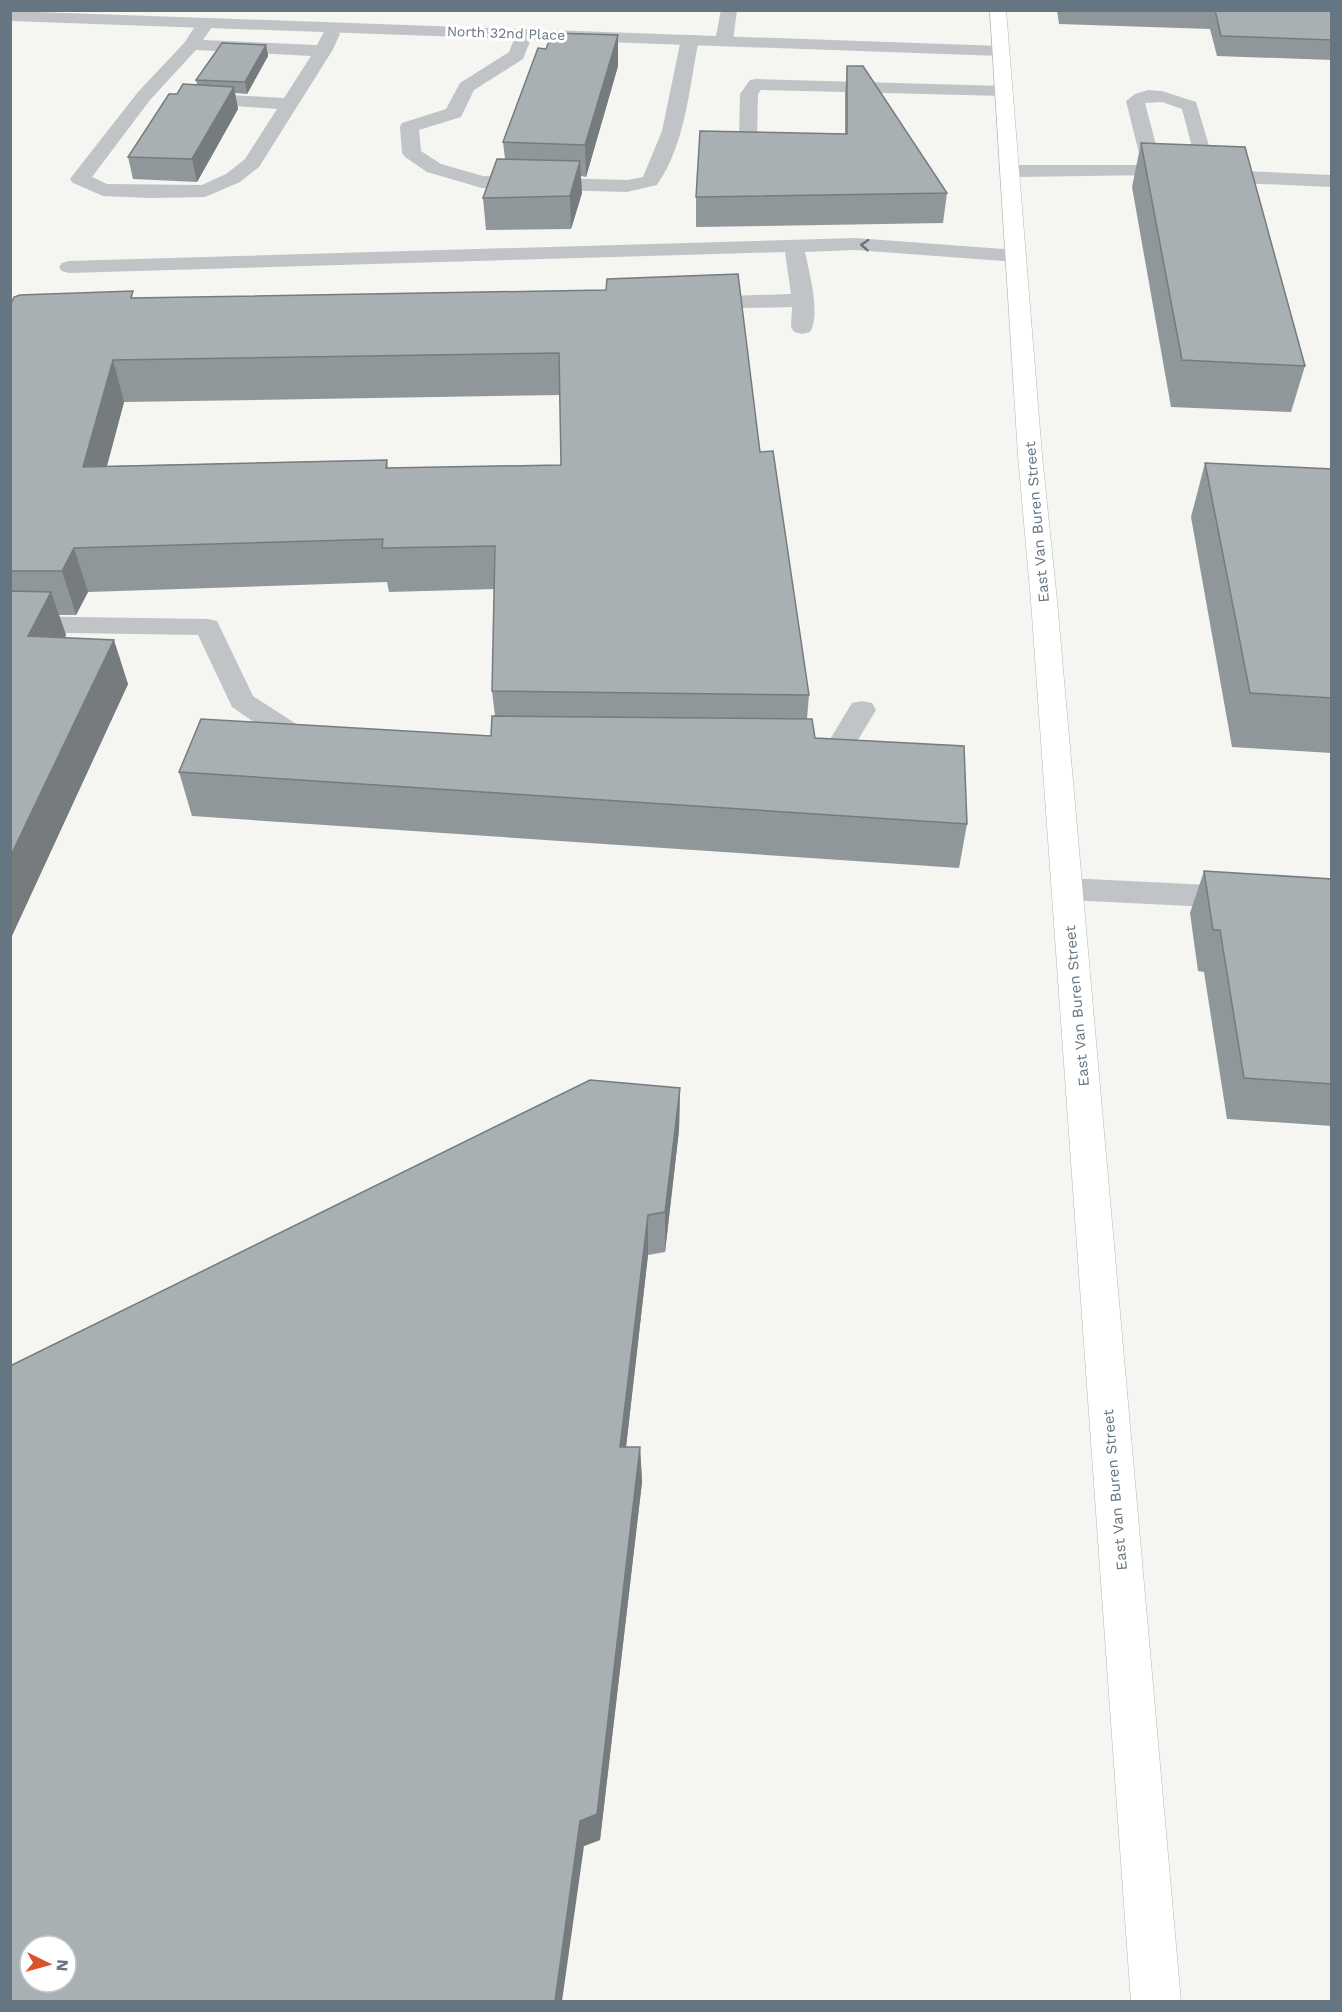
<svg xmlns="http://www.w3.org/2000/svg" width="1342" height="2012" font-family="'Work Sans',sans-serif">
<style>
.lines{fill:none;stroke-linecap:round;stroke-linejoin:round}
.primary-casing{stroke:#b3b8bb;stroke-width:1}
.lane{fill:#c0c4c7;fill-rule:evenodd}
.street{fill:#c0c4c7;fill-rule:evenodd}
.primary{fill:#fff;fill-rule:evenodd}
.wall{fill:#90979b;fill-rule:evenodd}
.shaded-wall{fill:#767b7e}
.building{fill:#a8b0b4;stroke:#767b7e;stroke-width:1.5;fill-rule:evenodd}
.oneway{stroke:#657581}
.labels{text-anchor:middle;stroke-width:6;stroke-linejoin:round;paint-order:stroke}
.far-street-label{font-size:14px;fill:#657581;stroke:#fff}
.street-label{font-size:15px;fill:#657581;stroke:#fff}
</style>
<rect width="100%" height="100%" fill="#f5f5f2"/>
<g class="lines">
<defs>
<path id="primary" d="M990 10H1006L1042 455 1057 601 1181 2002H1131L1031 601 1018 455Z"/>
</defs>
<use href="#primary" class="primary-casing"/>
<g class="lane">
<path d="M721 10H737L733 41 730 45H718L715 41Z"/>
<path d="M203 22 209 23 212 27 203 40 317 45 325 30H337L340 34 332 51 259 167 240 182 205 197 151 198 103 196 73 183 70 179 73 175 138 92 185 42 197 23ZM196 50 311 56 284 98 193 93 187 94 184 98 187 102 193 103 277 109 245 159 226 174 202 185 107 184 92 177 150 100Z"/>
<path d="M524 29 530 30 533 34 523 59 474 90 461 117 419 130 421 151 441 164 483 176 627 180 643 177 662 131 681 39 684 35H696L699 39C689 88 686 143 657 185L627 192 482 188 427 172 405 157 402 153 400 127 402 123 446 109 460 83 509 52 518 30Z"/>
<path d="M756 79 1004 86 1010 87 1013 91 1010 95 1004 96 761 90 758 94 757 138 755 142H741L739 138 740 94 750 80Z"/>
<path d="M1148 90 1162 91 1196 102 1213 159 1242 171 1332 175V187L1239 183 1197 166 1182 109 1162 102 1145 103 1162 168 1155 175 1010 177 1003 175 1000 171 1003 167 1010 165H1142L1126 101 1135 94Z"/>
<path d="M855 238 1017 250 1024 252 1027 256 1024 260 1017 262 855 250 805 252C809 271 821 315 810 332L802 334 794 332 791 327 792 307 697 309 689 308 686 303 689 298 697 297 791 294 785 252 69 273 62 271 59 267 62 263 69 261Z"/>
<path d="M10 616 208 619 217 621 253 696 301 727 324 731 328 738 324 745 314 748 284 743 232 707 198 635 10 632Z"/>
<path d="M862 701 872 703 876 710 847 758C831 762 812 762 796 758L792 751 796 744 806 741H829L852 703Z"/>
<path d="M1067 878 1332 891V913L1067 900 1056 897 1051 889 1056 881Z"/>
</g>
<path class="street" d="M10 11 1001 46 1007 47 1010 51 1007 55 1001 56 10 21Z"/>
<use href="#primary" class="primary"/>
</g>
<g class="wall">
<path d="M1057 10H1332V60L1217 56 1210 29 1059 24Z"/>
<path d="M618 35V66L586 177 581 176 582 193 571 229 486 230 483 198 505 159 503 142 546 49Z"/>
<path d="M266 45 268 56 247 94 235 93 238 109 197 182 133 179 128 157 177 94 197 85 196 80Z"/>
<path d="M847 66 947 193 943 223 696 227V197L845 134V94Z"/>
<path d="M1141 143 1305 366 1291 412 1171 407 1132 187Z"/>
<path d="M606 290 760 452 809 695 807 719 815 738 967 824 959 868 192 816 179 772 491 736 495 716 492 691 495 589 389 592 387 582 88 592 76 615H59L66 635 64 638 128 684 10 940V306L134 298ZM560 395 561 465 388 468 387 460 107 466 124 402Z"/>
<path d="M1205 463 1332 469V753L1232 747 1191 517Z"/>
<path d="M1204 871 1332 879V1126L1227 1119 1204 972 1198 971 1190 913Z"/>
<path d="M680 1088 679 1130 665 1252 648 1255 626 1447H640L642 1482 600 1840 584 1846 10 2001Z"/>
</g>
<g class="shaded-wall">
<path d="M618 35V66L586 177 585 145Z"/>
<path d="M266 45 268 56 247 94 245 82Z"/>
<path d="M234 87 238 109 197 182 192 159Z"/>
<path d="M580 161 582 193 571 229 570 196Z"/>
<path d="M113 360 124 402 95 510 83 467Z"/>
<path d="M74 548 88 592 76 615 62 571Z"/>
<path d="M51 592 66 635 43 679 28 636Z"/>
<path d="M114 640 128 684 10 940V857Z"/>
<path d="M680 1088 679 1130 665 1252V1212Z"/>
<path d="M648 1215V1255L622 1482 620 1447Z"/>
<path d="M640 1447 642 1482 600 1840 584 1846 562 2001H555L580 1821Z"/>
</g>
<g class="building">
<path d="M1215 10H1332V40L1221 36Z"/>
<path d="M552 33 618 35 585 145 503 142 538 48 546 49Z"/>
<path d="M222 43 266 45 245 82 196 80Z"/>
<path d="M847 66H863L947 193 696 197 700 131 847 134Z"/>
<path d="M183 84 234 87 192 159 128 157 169 94H177Z"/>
<path d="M1141 143 1245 147 1305 366 1182 360Z"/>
<path d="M497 159 580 161 570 196 483 198Z"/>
<path d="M738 274 760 452 773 451 809 695 492 691 495 546 382 548 383 539 74 548 62 571H10V306L14 297 20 295 133 291 131 298 606 290 607 279ZM559 353 561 465 386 468 387 460 83 467 113 360Z"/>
<path d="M1205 463 1332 469V698L1250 693Z"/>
<path d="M10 591 51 592 28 636 114 640 10 857Z"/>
<path d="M492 716 812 719 815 738 964 746 967 824 179 772 201 719 491 736Z"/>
<path d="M1204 871 1332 879V1084L1244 1078 1220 930H1213Z"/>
<path d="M590 1080 680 1088 665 1212 648 1215 620 1447H640L597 1814 580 1821 555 2001H10V1366ZM30 1946H66V1982H30Z"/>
</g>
<defs><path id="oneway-chevron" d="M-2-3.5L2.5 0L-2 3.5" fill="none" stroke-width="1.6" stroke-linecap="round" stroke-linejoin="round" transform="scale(1.5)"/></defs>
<use class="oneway" href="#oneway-chevron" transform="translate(865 245) rotate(-176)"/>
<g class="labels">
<g class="far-street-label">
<text transform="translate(506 33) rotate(2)" y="5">North 32nd Place</text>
</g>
<g class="street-label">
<text transform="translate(1037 522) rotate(-95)" y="5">East Van Buren Street</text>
<text transform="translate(1077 1006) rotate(-95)" y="5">East Van Buren Street</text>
<text transform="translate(1115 1490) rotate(-95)" y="5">East Van Buren Street</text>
</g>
</g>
<rect width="1342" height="2012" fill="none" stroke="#657581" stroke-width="24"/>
<g transform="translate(48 1964) rotate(95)"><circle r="28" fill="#ffffff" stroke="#c1c8cd" stroke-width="1.5"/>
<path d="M0-4.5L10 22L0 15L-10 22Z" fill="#da532c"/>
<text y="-9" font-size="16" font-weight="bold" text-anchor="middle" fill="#657581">N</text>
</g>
</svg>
